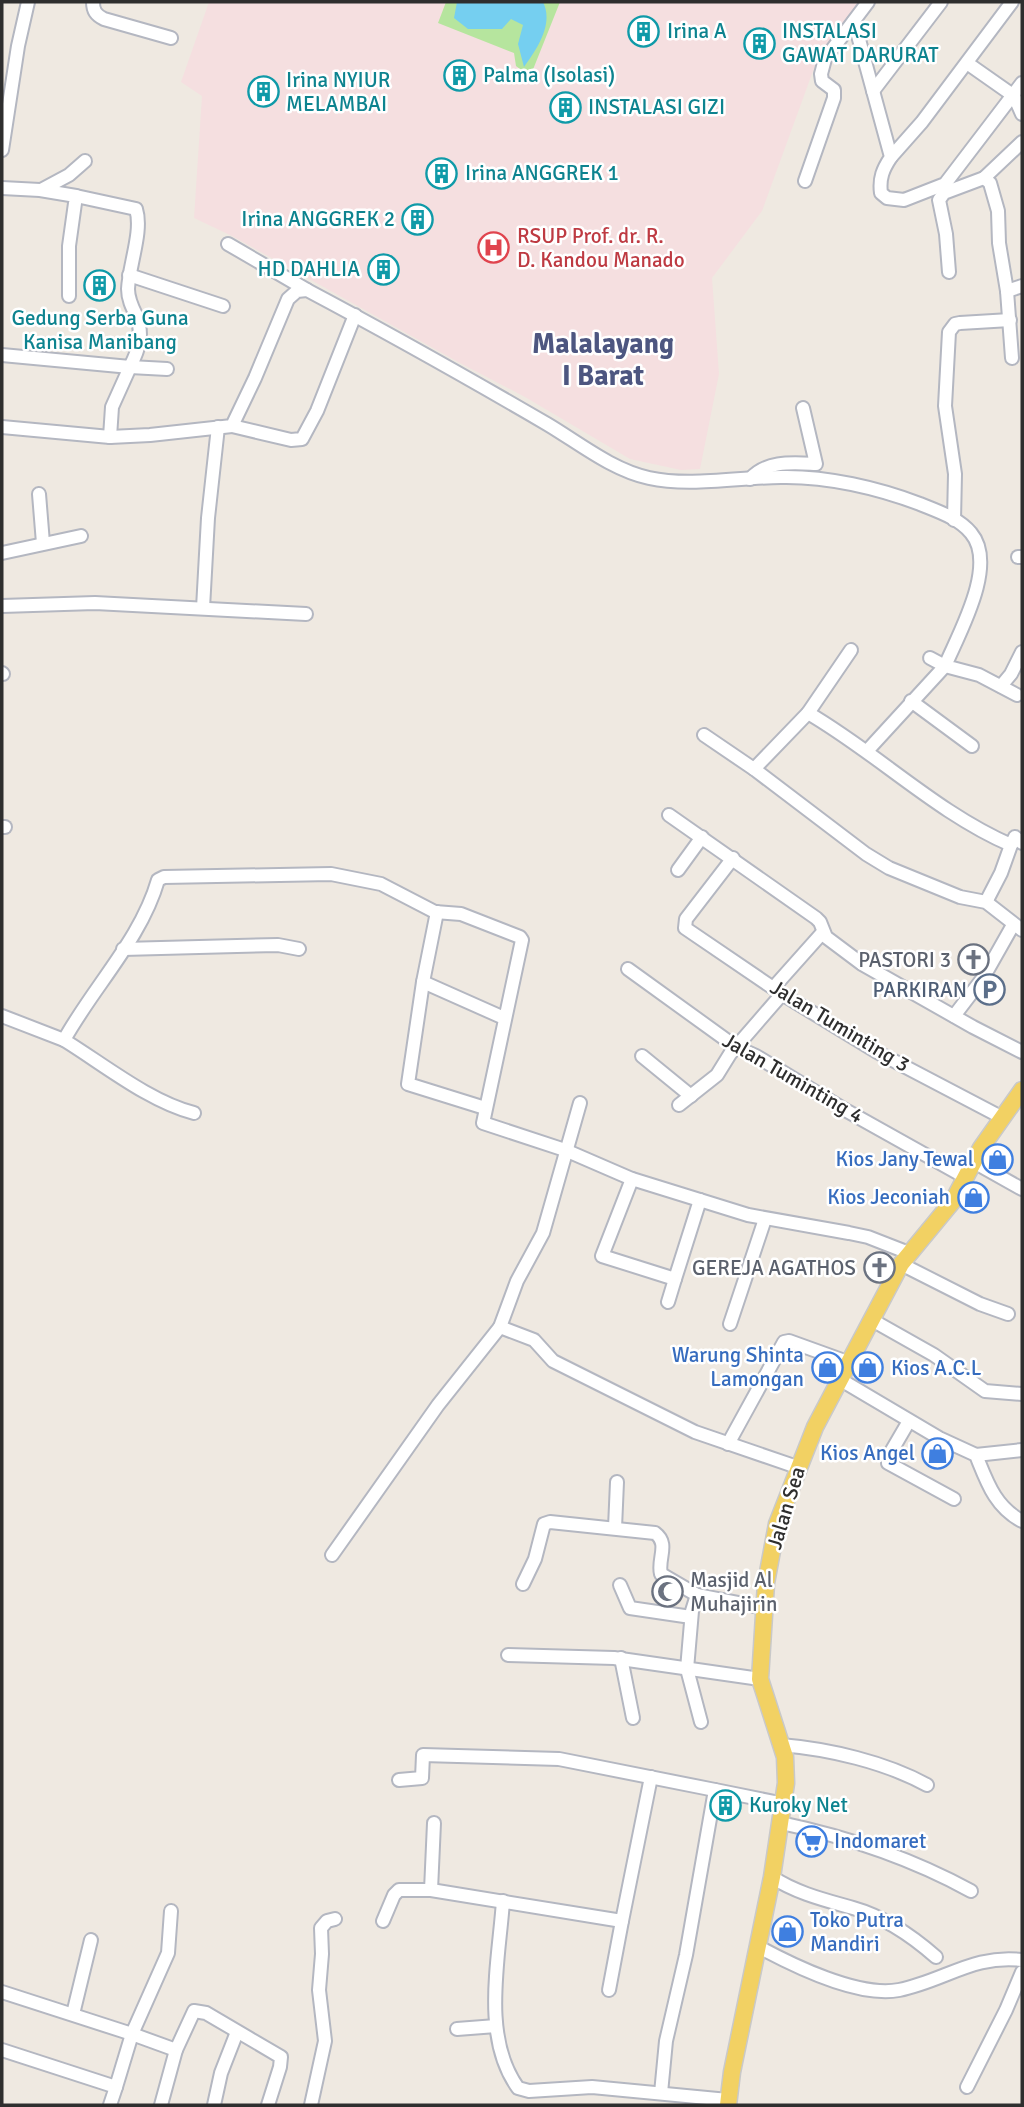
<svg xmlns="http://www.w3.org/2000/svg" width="1024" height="2107" font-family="Signika,sans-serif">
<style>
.medical{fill:#f5dfe0}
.green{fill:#b6e59e}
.water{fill:#75cff0}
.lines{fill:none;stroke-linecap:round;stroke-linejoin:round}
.minor-casing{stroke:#b4b7c1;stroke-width:16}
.major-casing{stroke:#c9c9c9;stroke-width:19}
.minor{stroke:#fff;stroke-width:12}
.major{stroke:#f2d163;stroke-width:16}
.labels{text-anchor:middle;stroke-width:5;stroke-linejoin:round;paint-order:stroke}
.culture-label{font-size:21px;fill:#0d838f;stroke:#fff;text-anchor:start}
.health-label{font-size:21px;fill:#be3a42;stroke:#fff;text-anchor:start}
.worship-label{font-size:21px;fill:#5b616d;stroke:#fff;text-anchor:end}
.service-label{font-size:21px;fill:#4e5e75;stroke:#fff;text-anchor:end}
.street-label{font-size:21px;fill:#2e2e2e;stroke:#fff}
.shop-label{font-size:21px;fill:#366cbe;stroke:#fff;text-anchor:end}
.district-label{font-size:28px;font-weight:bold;fill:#4d5680;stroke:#fff}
</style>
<rect width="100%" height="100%" fill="#efe9e1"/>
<path class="medical" d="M209 2H858L817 60 762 211 712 278 719 374 700 469 681 470 630 459 525 397 460 363 232 236 194 218 202 96 181 82Z"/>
<path class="green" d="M446 2H560L530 77 516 66 514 53 438 23Z"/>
<path class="water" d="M457 2H543C554 24 537 49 524 67L518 44 523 25 511 19 502 29H468L454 18Z"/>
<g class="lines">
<defs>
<g id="minor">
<path d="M93 2C93 11 96 15 104 19L171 38"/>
<path d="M854 21 891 157C883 169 879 178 881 193L887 198 904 200 945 184 1022 83"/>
<path d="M967 63 1014 96 1022 114"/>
<path d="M873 91 941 2"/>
<path d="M2 150 18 46 28 2"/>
<path d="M891 157 922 122 1012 2"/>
<path d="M805 181 834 98V90L822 81 821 74 825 59 868 2"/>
<path d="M2 188 40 190 76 196 69 246V296"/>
<path d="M41 190 69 175 85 161"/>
<path d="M76 196 136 209C143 231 129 265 128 289 128 299 132 307 136 315 144 335 139 349 130 367L167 369"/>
<path d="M228 244 307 290"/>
<path d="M949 272 946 234 939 200 944 193 984 178"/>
<path d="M129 275 223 306"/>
<path d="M1007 291 1022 286"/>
<path d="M2 355 130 367 112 407 110 437 2 427"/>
<path d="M1012 358 1007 291 999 243 998 211 990 183 984 178 1022 142"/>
<path d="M232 426 291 440 302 439 317 411 355 315"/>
<path d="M110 437 150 435 232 426 255 378 288 299 297 291 307 290C388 333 468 378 547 424 579 443 612 470 649 478 690 487 740 477 781 477 827 476 878 488 920 504 937 511 959 518 971 533 998 565 959 633 945 666L979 675 1017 695"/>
<path d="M750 479C767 460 793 463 816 464L803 408"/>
<path d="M39 494 43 543"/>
<path d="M954 520 955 474 945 406 949 332 955 324 960 323 1010 320"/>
<path d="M2 553 81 536"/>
<path d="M1018 557H1022"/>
<path d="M2 606 95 603 306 614"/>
<path d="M203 608 208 518 218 427"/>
<path d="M2 673 3 674"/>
<path d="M1001 686 1011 674 1022 652"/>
<path d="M911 701 972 746"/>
<path d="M808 713 851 650"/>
<path d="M704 735 754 769"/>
<path d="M867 751 945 666 930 658"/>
<path d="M669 815 816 918 820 922 826 937 862 964 973 1027 1022 1052"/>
<path d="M2 827H5"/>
<path d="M1022 843 1015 837 1011 845C937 813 877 753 808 713L754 769 866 854 889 868 960 897 986 902 1022 930"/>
<path d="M733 858 686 919 685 928 782 994 877 1052 1001 1117"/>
<path d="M678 870 702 837"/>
<path d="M986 902 1001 873 1011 845"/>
<path d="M437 912 423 982 504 1018"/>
<path d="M123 949 278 945 299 949"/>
<path d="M628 969 736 1047 756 1056 847 1111 965 1177"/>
<path d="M423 982 408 1084 485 1108"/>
<path d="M774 987 823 932"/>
<path d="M2 1016 64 1040"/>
<path d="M954 1016 983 978 1013 925"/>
<path d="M642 1056 691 1096"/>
<path d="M679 1105 717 1075 730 1054 782 994"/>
<path d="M194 1113C150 1102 103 1064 64 1040 94 986 141 939 158 880L164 877 331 874 381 884 435 912 461 914 520 937 522 940 483 1123 565 1150 632 1179 748 1215 849 1233 868 1237 909 1253"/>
<path d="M972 1161 1022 1189"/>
<path d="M632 1179 602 1256 675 1279 668 1302"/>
<path d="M901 1264 980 1304 1008 1314"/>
<path d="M675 1279 700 1200"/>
<path d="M872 1320 934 1355 985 1391 1022 1394"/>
<path d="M730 1324 765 1219"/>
<path d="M500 1327 517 1281 543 1233 580 1103"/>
<path d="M841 1380 939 1438 976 1455C987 1482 995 1507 1022 1521"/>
<path d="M909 1421 888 1457V1463L954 1499"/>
<path d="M728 1444 784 1342 789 1341 850 1363"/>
<path d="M976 1455 1022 1450"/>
<path d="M615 1528 617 1482"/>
<path d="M332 1555 438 1405 500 1327 534 1340 553 1361 695 1432 797 1467"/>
<path d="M523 1584 535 1559 544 1524 550 1522 655 1533C670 1544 657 1559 661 1574L697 1595"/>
<path d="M620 1585 630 1608 691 1617"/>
<path d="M508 1655 614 1658 760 1679"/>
<path d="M621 1658 633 1718"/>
<path d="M701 1722 687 1669 692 1611 697 1595 764 1608"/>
<path d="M781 1745C829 1749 885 1762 927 1785"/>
<path d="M399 1780 422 1778 423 1755 559 1759 715 1790"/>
<path d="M781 1823C848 1837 911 1858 971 1891"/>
<path d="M772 1877C796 1893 825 1900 853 1908 885 1917 911 1935 936 1957"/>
<path d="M431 1890 434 1823"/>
<path d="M503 1901C499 1960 481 2037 518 2088L529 2091 592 2087 728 2100"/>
<path d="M383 1921 394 1895 399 1890H431L622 1921 651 1777"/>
<path d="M757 1946C792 1965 859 1998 899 1990 944 1981 974 1954 1022 1960"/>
<path d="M609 1990 622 1921"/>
<path d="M2 1992 132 2034 168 1953 171 1911"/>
<path d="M73 2014 91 1940"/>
<path d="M457 2029 496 2026"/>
<path d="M2 2050 116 2087 110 2105"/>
<path d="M116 2087 132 2034 176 2050"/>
<path d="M967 2087 1006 2010 1022 1972"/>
<path d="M661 2093 666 2041 686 1955 715 1790 784 1804"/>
<path d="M161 2105 176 2050 194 2011 206 2013 281 2057 280 2067 268 2105"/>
<path d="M214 2105 221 2073 237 2032"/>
<path d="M311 2105 325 2041 319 1990 322 1954 321 1928 327 1921 335 1919"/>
</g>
<path id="major" d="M728 2105 732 2072 772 1877 786 1783 785 1757 760 1679 766 1583 777 1524 815 1427 901 1264 953 1201 981 1148 1022 1090"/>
</defs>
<use href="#minor" class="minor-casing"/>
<use href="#major" class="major-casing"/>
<use href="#minor" class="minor"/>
<use href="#major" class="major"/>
</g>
<defs>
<symbol id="building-ring" viewBox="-11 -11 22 22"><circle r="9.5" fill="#fff" stroke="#0f9aa8" stroke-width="1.5"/><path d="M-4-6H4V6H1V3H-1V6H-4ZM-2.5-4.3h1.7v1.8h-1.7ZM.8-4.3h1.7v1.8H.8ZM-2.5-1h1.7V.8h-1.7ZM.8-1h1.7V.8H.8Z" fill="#0f9aa8"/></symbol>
<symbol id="hospital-ring" viewBox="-11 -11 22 22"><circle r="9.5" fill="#fff" stroke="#e0444e" stroke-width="1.5"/><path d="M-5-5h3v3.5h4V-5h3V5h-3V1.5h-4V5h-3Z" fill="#e0444e"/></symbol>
<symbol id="church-ring" viewBox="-11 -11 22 22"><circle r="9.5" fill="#fff" stroke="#6b7280" stroke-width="1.5"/><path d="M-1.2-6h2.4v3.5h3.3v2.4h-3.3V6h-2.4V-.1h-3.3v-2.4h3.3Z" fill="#6b7280"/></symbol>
<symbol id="parking-ring" viewBox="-11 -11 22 22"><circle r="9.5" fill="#fff" stroke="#5c6f8a" stroke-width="1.5"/><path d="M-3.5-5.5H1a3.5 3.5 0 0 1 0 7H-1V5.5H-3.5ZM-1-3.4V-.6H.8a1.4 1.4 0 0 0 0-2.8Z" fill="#5c6f8a"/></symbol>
<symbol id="shop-ring" viewBox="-11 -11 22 22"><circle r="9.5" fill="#fff" stroke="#3f7fe0" stroke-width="1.5"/><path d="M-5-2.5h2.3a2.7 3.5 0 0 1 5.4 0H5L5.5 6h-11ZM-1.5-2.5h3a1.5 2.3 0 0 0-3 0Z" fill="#3f7fe0"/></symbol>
<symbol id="mosque-ring" viewBox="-11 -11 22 22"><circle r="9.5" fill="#fff" stroke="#6b7280" stroke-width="1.5"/><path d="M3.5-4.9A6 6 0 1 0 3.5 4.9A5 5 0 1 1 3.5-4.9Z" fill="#6b7280"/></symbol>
<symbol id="supermarket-ring" viewBox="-11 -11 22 22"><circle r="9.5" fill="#fff" stroke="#3f7fe0" stroke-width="1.5"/><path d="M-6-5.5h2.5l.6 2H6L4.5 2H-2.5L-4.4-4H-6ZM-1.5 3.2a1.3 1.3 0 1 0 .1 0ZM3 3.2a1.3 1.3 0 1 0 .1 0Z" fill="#3f7fe0"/></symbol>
</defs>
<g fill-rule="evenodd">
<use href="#building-ring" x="626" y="14" width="35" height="35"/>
<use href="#building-ring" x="742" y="26" width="35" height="35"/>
<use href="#building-ring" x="442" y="58" width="35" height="35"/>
<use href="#building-ring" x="246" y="74" width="35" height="35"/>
<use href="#building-ring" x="548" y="90" width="35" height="35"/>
<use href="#building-ring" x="424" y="156" width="35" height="35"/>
<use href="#building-ring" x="400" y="202" width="35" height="35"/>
<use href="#hospital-ring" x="476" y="230" width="35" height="35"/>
<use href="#building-ring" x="366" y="252" width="35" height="35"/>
<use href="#building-ring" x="82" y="268" width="35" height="35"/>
<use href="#church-ring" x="956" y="942" width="35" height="35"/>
<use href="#parking-ring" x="972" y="972" width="35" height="35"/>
<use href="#shop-ring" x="980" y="1142" width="35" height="35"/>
<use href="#shop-ring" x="956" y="1180" width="35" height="35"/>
<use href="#church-ring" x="862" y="1250" width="35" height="35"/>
<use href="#shop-ring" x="810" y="1350" width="35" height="35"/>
<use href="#shop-ring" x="850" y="1350" width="35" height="35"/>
<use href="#shop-ring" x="920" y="1436" width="35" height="35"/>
<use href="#mosque-ring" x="650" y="1574" width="35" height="35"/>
<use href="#building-ring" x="708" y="1788" width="35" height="35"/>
<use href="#supermarket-ring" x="794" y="1824" width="35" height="35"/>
<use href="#shop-ring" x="770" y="1914" width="35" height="35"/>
</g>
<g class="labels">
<g class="culture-label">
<text x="667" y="38">Irina A</text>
<text x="782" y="38">INSTALASI<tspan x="782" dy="24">GAWAT DARURAT</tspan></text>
<text x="483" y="82">Palma (Isolasi)</text>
<text x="286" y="87">Irina NYIUR<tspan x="286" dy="24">MELAMBAI</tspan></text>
<text x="588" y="114">INSTALASI GIZI</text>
<text x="465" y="180">Irina ANGGREK 1</text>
<text x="395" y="226" text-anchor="end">Irina ANGGREK 2</text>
<text x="360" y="276" text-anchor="end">HD DAHLIA</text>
<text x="100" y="325" text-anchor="middle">Gedung Serba Guna<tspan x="100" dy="24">Kanisa Manibang</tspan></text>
<text x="749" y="1812">Kuroky Net</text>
</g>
<g class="health-label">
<text x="517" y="243">RSUP Prof. dr. R.<tspan x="517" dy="24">D. Kandou Manado</tspan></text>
</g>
<g class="worship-label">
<text x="951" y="967">PASTORI 3</text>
<text x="856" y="1275">GEREJA AGATHOS</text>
<text x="690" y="1587" text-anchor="start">Masjid Al<tspan x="690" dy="24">Muhajirin</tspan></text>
</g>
<g class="service-label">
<text x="967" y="997">PARKIRAN</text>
</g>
<g class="street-label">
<text transform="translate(840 1026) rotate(31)" y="7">Jalan Tuminting 3</text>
<text transform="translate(793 1078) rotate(30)" y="7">Jalan Tuminting 4</text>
<text transform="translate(786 1508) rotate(-73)" y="7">Jalan Sea</text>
</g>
<g class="shop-label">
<text x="974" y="1166">Kios Jany Tewal</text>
<text x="950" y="1204">Kios Jeconiah</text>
<text x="804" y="1362">Warung Shinta<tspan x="804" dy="24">Lamongan</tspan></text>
<text x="891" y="1375" text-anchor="start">Kios A.C.L</text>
<text x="915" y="1460">Kios Angel</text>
<text x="834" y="1848" text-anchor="start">Indomaret</text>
<text x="810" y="1927" text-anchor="start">Toko Putra<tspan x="810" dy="24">Mandiri</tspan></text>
</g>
<g class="district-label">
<text x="603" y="353">Malalayang<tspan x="603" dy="32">I Barat</tspan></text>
</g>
</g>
<rect width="1024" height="2107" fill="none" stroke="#2e2e2e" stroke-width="7"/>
</svg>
